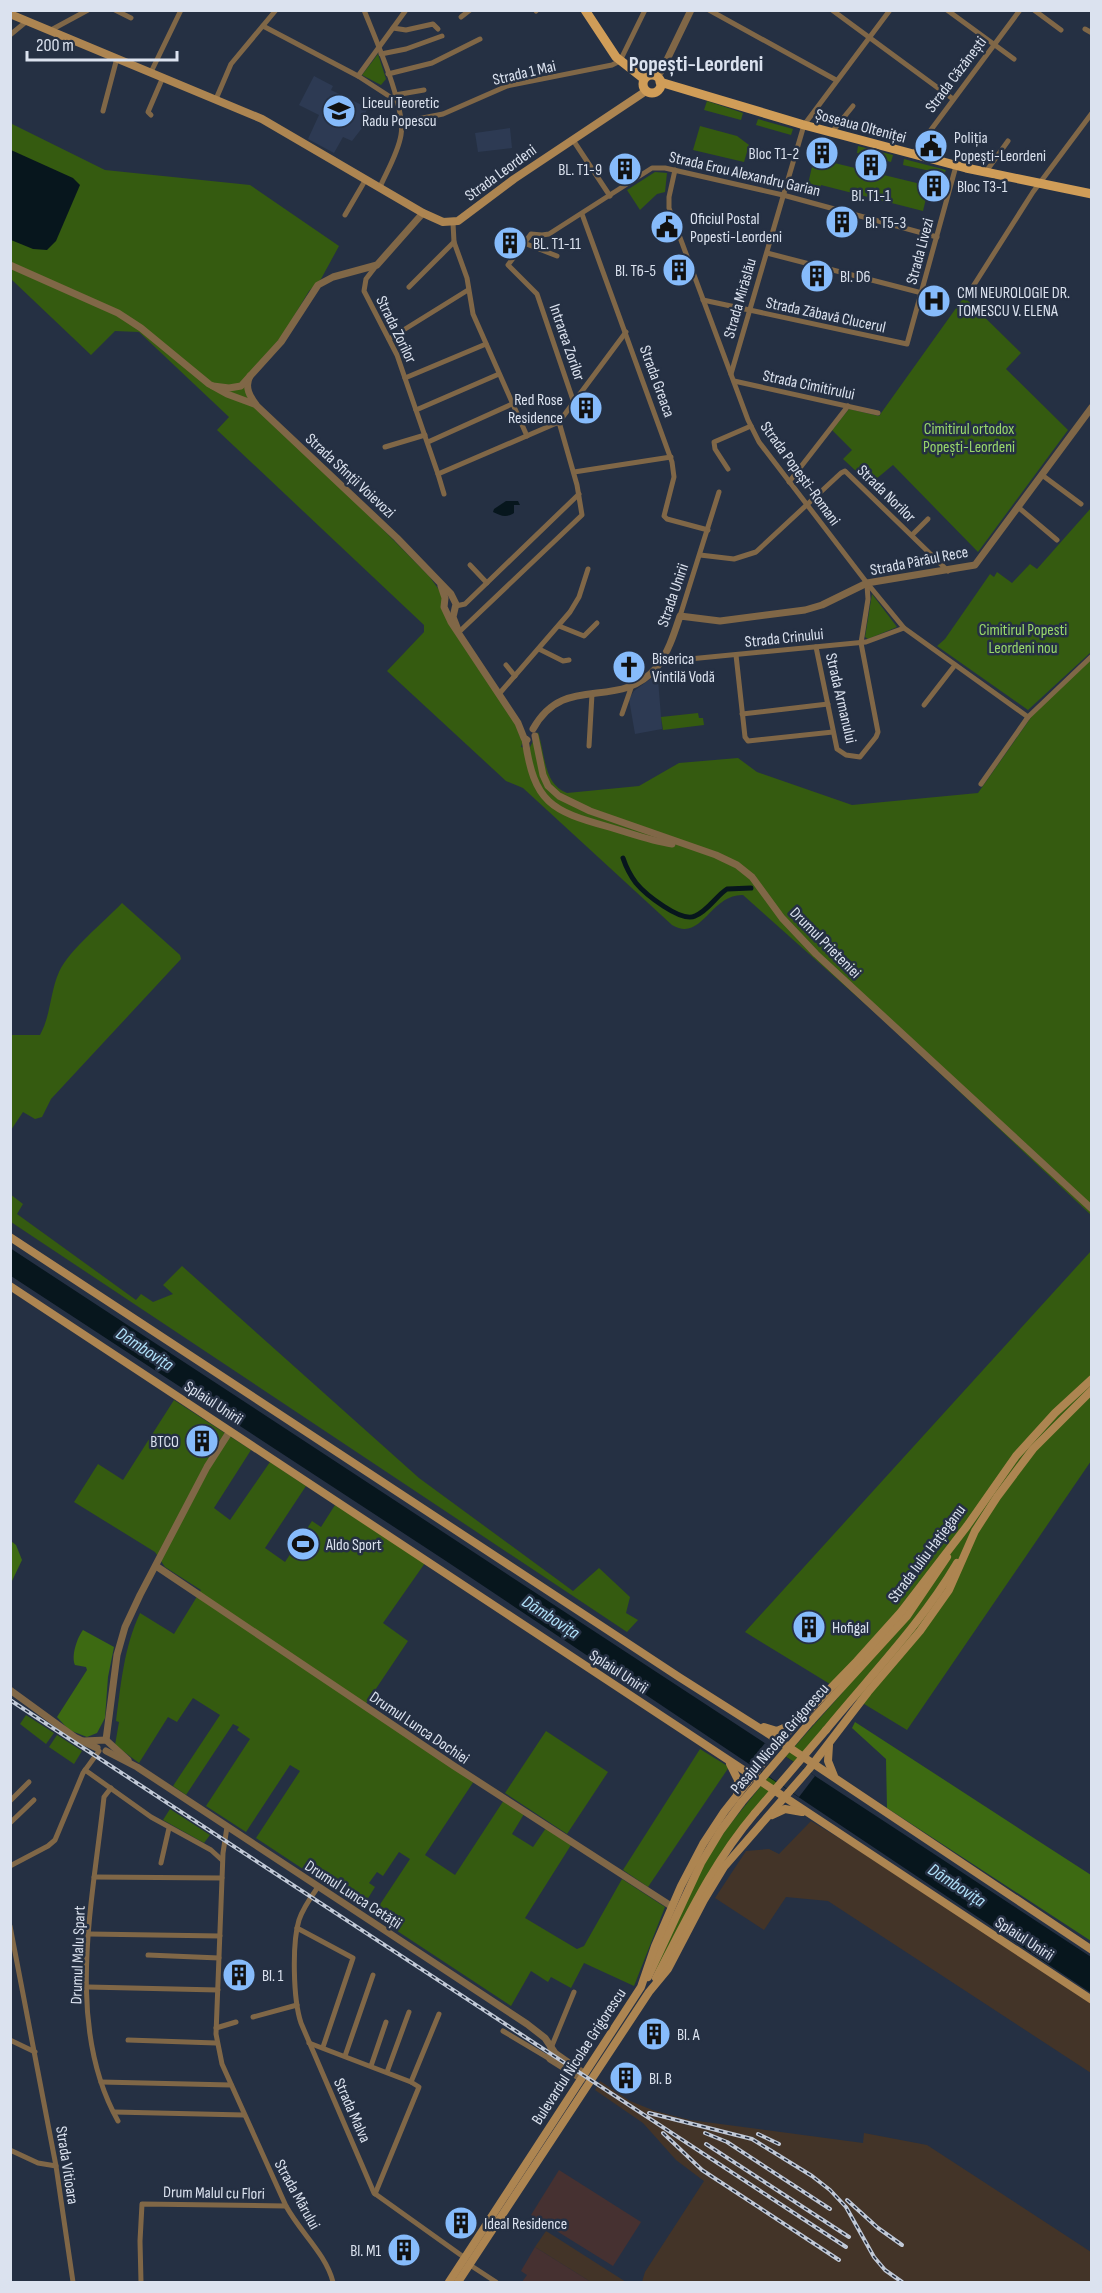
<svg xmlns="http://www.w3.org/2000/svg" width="1102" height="2293" font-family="'Sofia Sans Condensed',sans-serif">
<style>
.commercial{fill:#463131}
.industrial{fill:#433428}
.built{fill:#2d3a53}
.green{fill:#355b10}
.forest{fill:#3d6a12}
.water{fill:#07161d}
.pier{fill:#253043}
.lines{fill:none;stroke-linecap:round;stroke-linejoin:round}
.canal{stroke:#07161d;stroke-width:5}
.minor{stroke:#806747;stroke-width:5}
.tertiary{stroke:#806747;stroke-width:7}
.secondary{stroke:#ad8551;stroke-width:8}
.primary{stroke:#d09d58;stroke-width:9}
.rail-casing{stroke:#c1c9d7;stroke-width:4}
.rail{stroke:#253043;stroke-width:1.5;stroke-dasharray:4.5;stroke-linecap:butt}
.secondary-bridge{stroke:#ad8551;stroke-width:8}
.labels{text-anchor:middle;stroke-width:5;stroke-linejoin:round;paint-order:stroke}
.street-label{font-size:16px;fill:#dbe2ef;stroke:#253043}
.poi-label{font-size:16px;fill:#dbe2ef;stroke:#253043;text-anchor:start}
.park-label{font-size:16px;fill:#99d86b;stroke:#253043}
.water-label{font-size:18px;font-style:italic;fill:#b1e2fb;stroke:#253043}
.district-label{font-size:22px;font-weight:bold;fill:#dbe2ef;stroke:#253043}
</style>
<rect width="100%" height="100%" fill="#253043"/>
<g class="commercial">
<path d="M559 2170 641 2222 613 2266 531 2215Z"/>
<path d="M535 2247 591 2282H522L527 2275 521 2271Z"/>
</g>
<g class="industrial">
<path d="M811 1821 852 1846 1091 2003V2073L828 1901 786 1897 764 1930 715 1898 746 1851 769 1849 779 1854Z"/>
<path d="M600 2081 630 2101 655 2111 690 2120 863 2143 864 2133 927 2145 1091 2252V2282H642L645 2272 704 2181 676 2160 643 2123 595 2090Z"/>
<path d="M546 2231 626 2282H591L535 2247Z"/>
</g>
<g class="built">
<path d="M314 76 333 86 331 90 368 108 363 117 368 119 362 128 352 141 343 137 334 153 308 139 319 115 299 105Z"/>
<path d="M510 128 512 148 478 152 475 133Z"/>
<path d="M653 677 658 679 662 729 635 734 629 699 634 691Z"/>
</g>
<g class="green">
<path d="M378 54 386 79 381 85 362 75Z"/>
<path d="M707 101 743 113 741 120 704 110Z"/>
<path d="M758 119 793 129 791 135 756 125Z"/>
<path d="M10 123 105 170 250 185 339 246 321 279 309 291 282 336 250 373 249 385 254 399 429 576 442 594V607L518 725 519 735 523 740 521 747 529 749 538 732C545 753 543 784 567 793L639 786 679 763 738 758 757 772 852 805 978 793 1032 716 1091 659V1215L882 1019 743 895C710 894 702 943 672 925L523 788 506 781 387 671 424 632V625L217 430 229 417 139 332 115 331 91 355 11 279Z"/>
<path d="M700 126 737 136 749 145 744 162 693 150Z"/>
<path d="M858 146 893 155 891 162 857 153Z"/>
<path d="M814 158 929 186 923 211 821 185 818 196 806 193Z"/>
<path d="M904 159 946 170 944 174 903 165Z"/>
<path d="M655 172 667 173 665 192 657 194 640 210 627 190Z"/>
<path d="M964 297 1021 353 1006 369 1068 430 978 552 893 465 870 484 843 459 852 450 832 430 849 409 879 416Z"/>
<path d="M1091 508V652L1028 710 937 646 945 639 990 574 994 577 997 572 1012 583 1030 564 1037 569Z"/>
<path d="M872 594 897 627 868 639 865 637Z"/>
<path d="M698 713 699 718H703L704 725 663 730 661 717Z"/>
<path d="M122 903 180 955 181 959 51 1099 42 1117 35 1119 23 1112 11 1130V1035H40C51 1015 50 992 59 972 69 950 104 922 122 903Z"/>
<path d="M10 1194 23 1204 17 1214 136 1300 141 1294 153 1302 173 1294 163 1285 182 1266 419 1478 573 1591 599 1568 630 1597 626 1613 638 1620 627 1632 11 1222Z"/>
<path d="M1091 1251V1461L907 1730 851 1696 752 1814 662 1963 651 1976 707 1858 727 1828 774 1770 843 1692 745 1632Z"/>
<path d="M174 1400 251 1450 214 1508 230 1520 270 1462 306 1486 265 1548 285 1562 312 1521 321 1527 335 1505 425 1563 383 1623 408 1641 363 1708 474 1781 425 1855 455 1875 504 1800 524 1814 512 1834 533 1847 546 1828 571 1845 525 1918 577 1949 584 1946 622 1879 665 1907 634 1986 584 1963 571 1988 551 1977 548 1982 531 1971 511 2006 373 1915 410 1859 399 1852 383 1876 377 1872 369 1883 375 1887 362 1908 256 1838 300 1771 290 1765 246 1832 206 1806 250 1739 237 1730 239 1727 233 1724 186 1795 173 1786 220 1715 193 1698 177 1722 168 1717 139 1763 115 1745 119 1722 116 1721C121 1684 124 1647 140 1613L174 1634 201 1590 165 1567 155 1552 74 1502 98 1464 123 1480Z"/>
<path d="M26 1715 54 1733 46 1744 20 1724Z"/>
<path d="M546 1731 608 1772 567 1834 505 1793Z"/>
<path d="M57 1735 82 1751 74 1764 49 1747Z"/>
<path d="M700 1749 729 1767 648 1887 623 1870Z"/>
<path d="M170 1809 210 1835 204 1843 163 1820Z"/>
</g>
<g class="forest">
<path d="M11 1541 16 1545 22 1560 11 1583Z"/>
<path d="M83 1630 114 1647 108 1677 105 1718 97 1733 87 1737 69 1730 57 1717 87 1670 86 1667 75 1665C71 1656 77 1638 83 1630Z"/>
<path d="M855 1722 1091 1875V1941L887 1808 886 1759 852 1728Z"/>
</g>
<g class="water">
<path d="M11 150 73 178 80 185 56 241 47 250 33 249 11 240Z"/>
<path d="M506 501H518L520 505H514V513C506 518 501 516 493 512L494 509Z"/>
<path d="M10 1248 1091 1957V1993L446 1561 11 1276Z"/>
</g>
<path class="pier" d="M765 1743 815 1776 799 1797 749 1763Z"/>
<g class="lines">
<path class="canal" d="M623 858C626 867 630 875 636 883 645 894 681 923 695 916 708 911 716 896 727 889L751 888"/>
<g class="minor">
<path d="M115 10 131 18"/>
<path d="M364 10C375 38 406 107 401 135 398 153 387 171 380 187"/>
<path d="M709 10 836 80"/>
<path d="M832 10 953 99"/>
<path d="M947 10 1014 59"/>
<path d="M1034 10 1061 30"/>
<path d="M536 11 537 10"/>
<path d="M461 17 470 10"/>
<path d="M263 26 358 76 395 100"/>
<path d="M393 28 406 30 433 24 438 29"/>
<path d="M1085 29 1092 33"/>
<path d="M51 30 88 10"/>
<path d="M10 35 27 21"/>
<path d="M381 54 406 49 442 36"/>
<path d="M151 72 181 10"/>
<path d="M388 74 432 63 480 39"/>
<path d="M358 76 406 10"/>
<path d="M395 95 424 90"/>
<path d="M216 99 231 64 276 10"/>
<path d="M103 111 117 58"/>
<path d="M151 115 148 112 163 77"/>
<path d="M402 122 443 114 507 86 612 65 620 61 645 10"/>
<path d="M831 133 853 106"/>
<path d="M573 140 610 196"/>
<path d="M913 154 1020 10"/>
<path d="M675 170 669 197V208L748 420 759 442 867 583 904 628 1028 717"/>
<path d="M985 173 1008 141"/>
<path d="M582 214 672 462 674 477 664 516 667 519 708 530"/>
<path d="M345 215 366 179"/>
<path d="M453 223 454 242 467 278 473 314 527 436"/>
<path d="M524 243 557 256"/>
<path d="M767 253 922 293"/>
<path d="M376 266 366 279 364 291 397 355 438 474 444 494"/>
<path d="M409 287 454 242"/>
<path d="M972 288 1033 192 1092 113"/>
<path d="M703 300 907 344 956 166"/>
<path d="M389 339 468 290"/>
<path d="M731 374 804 125 890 10"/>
<path d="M405 378 486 344"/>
<path d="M734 381 878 413"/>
<path d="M574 403 537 294 508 265 531 234 542 235 549 234 652 168H665L783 195 937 237"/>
<path d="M416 410 499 374"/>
<path d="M428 442 512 404"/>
<path d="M385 447 425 435"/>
<path d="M728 469 715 449 714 442 751 426"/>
<path d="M574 472 671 457"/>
<path d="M438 474 559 422 626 332"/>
<path d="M1042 475 1081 504"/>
<path d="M789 482 848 406"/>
<path d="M1018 507 1057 540"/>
<path d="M912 535 928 519"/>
<path d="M700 555 734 559 756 552 841 473 845 471 948 571"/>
<path d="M470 565 487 583"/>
<path d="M456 606 465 604 579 494"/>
<path d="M680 616 719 492"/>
<path d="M559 626 584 636 597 623"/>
<path d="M459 632 582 515 577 485 559 422"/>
<path d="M816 647 837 749 846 755 860 757 876 737 878 732 861 643 868 599 867 585"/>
<path d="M539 649 563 661 569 660"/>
<path d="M736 655 745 737 748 741 833 732"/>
<path d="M664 657 679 660 866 642 904 628"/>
<path d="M506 665 515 676"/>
<path d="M499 694 570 612 579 597 588 569"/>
<path d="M924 705 955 665"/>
<path d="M622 714 631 688"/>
<path d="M742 714 828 704"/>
<path d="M589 746 592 694"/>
<path d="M981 784 1028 717 1092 656"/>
<path d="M85 1770 151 1817 211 1850 222 1860"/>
<path d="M111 1788 104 1797C93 1901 64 2025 118 2121"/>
<path d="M10 1801 29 1782"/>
<path d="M10 1823 34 1800"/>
<path d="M227 1827 223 1853 216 2034 222 2064 286 2206C300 2232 326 2254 333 2282"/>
<path d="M161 1863 169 1828"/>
<path d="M10 1866 48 1846 55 1840 83 1773 99 1751"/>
<path d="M94 1877 222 1878"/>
<path d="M318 1887C311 1897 303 1908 299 1920 292 1943 293 1999 301 2023L374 2193 465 2258"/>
<path d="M10 1926 56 2166 73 2282"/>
<path d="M297 1928 353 1958 323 2047"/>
<path d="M89 1934 220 1936"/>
<path d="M148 1955 219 1958"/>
<path d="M88 1987 218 1990"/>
<path d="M253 2017 297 2005"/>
<path d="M216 2028 236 2022"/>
<path d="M503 2031 550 2059"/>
<path d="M10 2040 35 2052"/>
<path d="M128 2040 216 2043"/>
<path d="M309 2043 411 2082 419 2087 375 2194"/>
<path d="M551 2048 574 1992"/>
<path d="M345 2056 373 1975"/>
<path d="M371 2066 386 2022"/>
<path d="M387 2072 409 2012"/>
<path d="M101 2082 231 2085"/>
<path d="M411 2082 439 2014"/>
<path d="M114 2112 244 2115"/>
<path d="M10 2150 38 2163 56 2166"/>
<path d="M470 2265 496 2282"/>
<path d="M141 2282 140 2241 142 2204 286 2206"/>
</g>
<g class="tertiary">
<path d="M657 77 662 70 691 10"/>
<path d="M10 265 118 313 141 328 209 384 227 394 254 404"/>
<path d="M250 376C244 387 250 397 257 406L397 538 451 594 456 604 453 617 458 630"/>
<path d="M213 386 229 388 241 386 281 342 318 285 333 277 377 265 423 213"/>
<path d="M441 586 445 598 444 607 451 622 518 723 524 738 527 740"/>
<path d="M533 729C565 671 618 713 657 667 668 653 674 634 680 616L720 621 805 610 822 605 867 583 975 565 1092 407"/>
<path d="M535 736 543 775 548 786 559 796 590 811 716 855 737 865 752 877 782 918 816 954 1092 1209"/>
<path d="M525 739C534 803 551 811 609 827 630 833 651 841 672 844"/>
<path d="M156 1566 454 1766 671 1906"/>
<path d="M10 1690 76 1738 97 1748"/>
<path d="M106 1740 117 1655 125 1627 140 1595 207 1467 230 1431"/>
<path d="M84 1741 106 1740 128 1760"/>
<path d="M106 1751 137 1767 527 2024 545 2038 555 2053 585 2074"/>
<path d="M551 2048 550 2059 582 2079"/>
</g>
<g class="secondary">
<path d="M10 14 262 119 423 213 443 222 458 221 514 179 646 91"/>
<path d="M10 1237 679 1677 775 1738 1092 1950"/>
<path d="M10 1286 1092 2000"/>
<path d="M811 1721 907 1616 947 1557"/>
<path d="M764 1727 777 1731 791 1725"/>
<path d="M826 1730C871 1675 921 1624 957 1563"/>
<path d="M829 1745 828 1761 834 1776"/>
<path d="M730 1764 738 1780 737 1793"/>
<path d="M772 1815 785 1809 802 1812"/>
<path d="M648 1977 701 1863 721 1830 741 1803"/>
<path d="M656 1978C687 1919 712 1864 755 1813"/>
<path d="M449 2282 641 1987 655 1946 681 1886 703 1844 724 1812 784 1736 857 1661 901 1612 967 1526 1016 1456 1055 1413 1092 1379"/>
<path d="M458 2282 649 1992 668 1969 704 1900 724 1867 809 1769 868 1692 920 1631 949 1590 975 1531 997 1497 1033 1449 1092 1390"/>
</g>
<g class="primary">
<path d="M585 10 616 57 644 79"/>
<circle cx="652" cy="84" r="9"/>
<path d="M660 82 804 125 966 168 1092 194"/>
</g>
<defs>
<g id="rail">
<path d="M10 1700 846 2247"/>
<path d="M649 2113 752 2139 812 2176 830 2190 846 2207 874 2257 885 2270 902 2282"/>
<path d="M663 2133 702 2170 839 2260"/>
<path d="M705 2133 727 2142 830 2209"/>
<path d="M758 2134 779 2144"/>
<path d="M706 2144 849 2237"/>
<path d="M847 2200 878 2228 902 2245"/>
</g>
</defs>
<use href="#rail" class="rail-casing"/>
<use href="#rail" class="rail"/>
<g class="secondary-bridge">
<path d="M741 1803 811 1721"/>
<path d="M755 1813 826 1730"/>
</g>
</g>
<defs>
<symbol id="school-disc" viewBox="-11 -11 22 22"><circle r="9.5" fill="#86bbfb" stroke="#253043"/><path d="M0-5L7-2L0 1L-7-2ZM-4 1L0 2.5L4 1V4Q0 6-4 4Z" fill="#111"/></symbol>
<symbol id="civic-disc" viewBox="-11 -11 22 22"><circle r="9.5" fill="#86bbfb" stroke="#253043"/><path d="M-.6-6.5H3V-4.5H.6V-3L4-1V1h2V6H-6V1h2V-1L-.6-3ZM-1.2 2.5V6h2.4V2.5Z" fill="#111"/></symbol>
<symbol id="building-disc" viewBox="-11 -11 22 22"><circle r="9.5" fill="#86bbfb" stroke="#253043"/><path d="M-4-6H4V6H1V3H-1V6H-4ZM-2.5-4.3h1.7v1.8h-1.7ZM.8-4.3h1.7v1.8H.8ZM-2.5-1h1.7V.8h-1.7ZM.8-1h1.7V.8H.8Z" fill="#111"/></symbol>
<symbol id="hospital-disc" viewBox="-11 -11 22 22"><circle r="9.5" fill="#86bbfb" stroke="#253043"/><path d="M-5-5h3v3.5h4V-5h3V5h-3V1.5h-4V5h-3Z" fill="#111"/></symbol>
<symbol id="church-disc" viewBox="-11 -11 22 22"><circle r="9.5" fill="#86bbfb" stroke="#253043"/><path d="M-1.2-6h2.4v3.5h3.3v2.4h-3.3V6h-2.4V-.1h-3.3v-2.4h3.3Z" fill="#111"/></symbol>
<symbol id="stadium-disc" viewBox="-11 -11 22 22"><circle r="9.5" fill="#86bbfb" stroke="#253043"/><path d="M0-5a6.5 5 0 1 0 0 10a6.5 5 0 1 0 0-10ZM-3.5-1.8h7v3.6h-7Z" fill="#111"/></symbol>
</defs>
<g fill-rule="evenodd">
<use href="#school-disc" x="320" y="92" width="38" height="38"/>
<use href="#civic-disc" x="912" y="127" width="38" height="38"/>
<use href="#building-disc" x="803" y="134" width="38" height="38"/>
<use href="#building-disc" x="852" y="146" width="38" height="38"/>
<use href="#building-disc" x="606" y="150" width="38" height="38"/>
<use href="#building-disc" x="915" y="167" width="38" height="38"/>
<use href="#building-disc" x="823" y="203" width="38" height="38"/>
<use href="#civic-disc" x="648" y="208" width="38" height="38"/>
<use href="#building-disc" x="491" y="224" width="38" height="38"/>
<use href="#building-disc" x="660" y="251" width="38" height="38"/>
<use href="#building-disc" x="798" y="257" width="38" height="38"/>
<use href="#hospital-disc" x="915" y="282" width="38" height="38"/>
<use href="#building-disc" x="567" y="389" width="38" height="38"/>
<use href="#church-disc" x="610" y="648" width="38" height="38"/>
<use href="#building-disc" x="183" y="1422" width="38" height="38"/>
<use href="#stadium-disc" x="284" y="1525" width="38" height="38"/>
<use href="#building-disc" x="790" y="1608" width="38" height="38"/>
<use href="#building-disc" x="220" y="1956" width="38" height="38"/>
<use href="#building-disc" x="635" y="2015" width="38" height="38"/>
<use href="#building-disc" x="607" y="2059" width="38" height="38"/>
<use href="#building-disc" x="442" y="2204" width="38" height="38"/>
<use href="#building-disc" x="385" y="2231" width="38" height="38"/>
</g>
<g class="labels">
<g class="street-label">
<text transform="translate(524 72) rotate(-13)" y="6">Strada 1 Mai</text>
<text transform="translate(955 74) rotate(-53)" y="6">Strada Căzănești</text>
<text transform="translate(861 125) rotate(15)" y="6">Șoseaua Olteniței</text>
<text transform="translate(500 172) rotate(-36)" y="6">Strada Leordeni</text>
<text transform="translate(745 173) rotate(13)" y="6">Strada Erou Alexandru Garian</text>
<text transform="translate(919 251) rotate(-75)" y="6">Strada Livezi</text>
<text transform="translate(739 298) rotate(-74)" y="6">Strada Mirăslău</text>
<text transform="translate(826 314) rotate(12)" y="6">Strada Zăbavă Clucerul</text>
<text transform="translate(397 329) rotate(64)" y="6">Strada Zorilor</text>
<text transform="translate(568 342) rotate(71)" y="6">Intrarea Zorilor</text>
<text transform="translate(658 381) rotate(70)" y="6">Strada Greaca</text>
<text transform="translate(809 384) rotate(12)" y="6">Strada Cimitirului</text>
<text transform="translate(801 473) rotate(54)" y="6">Strada Popești-Romani</text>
<text transform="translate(351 475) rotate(43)" y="6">Strada Sfinții Voievozi</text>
<text transform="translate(887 493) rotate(44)" y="6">Strada Norilor</text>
<text transform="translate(919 560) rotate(-11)" y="6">Strada Pârâul Rece</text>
<text transform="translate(672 595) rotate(-71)" y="6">Strada Unirii</text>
<text transform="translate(784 637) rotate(-6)" y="6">Strada Crinului</text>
<text transform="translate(842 698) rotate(77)" y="6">Strada Armanului</text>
<text transform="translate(826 942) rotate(45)" y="6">Drumul Prieteniei</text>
<text transform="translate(214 1402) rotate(33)" y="6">Splaiul Unirii</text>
<text transform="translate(926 1553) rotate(-53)" y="6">Strada Iuliu Hațieganu</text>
<text transform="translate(619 1671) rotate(33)" y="6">Splaiul Unirii</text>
<text transform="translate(420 1727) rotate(34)" y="6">Drumul Lunca Dochiei</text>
<text transform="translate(779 1738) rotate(-49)" y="6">Pasajul Nicolae Grigorescu</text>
<text transform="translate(354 1894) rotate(33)" y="6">Drumul Lunca Cetății</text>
<text transform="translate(1025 1938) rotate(33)" y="6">Splaiul Unirii</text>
<text transform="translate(77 1955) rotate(-88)" y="6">Drumul Malu Spart</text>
<text transform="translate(578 2056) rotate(-57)" y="6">Bulevardul Nicolae Grigorescu</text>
<text transform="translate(353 2110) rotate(66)" y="6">Strada Malva</text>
<text transform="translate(68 2165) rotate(81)" y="6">Strada Vitioara</text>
<text transform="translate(214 2192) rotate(1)" y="6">Drum Malul cu Flori</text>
<text transform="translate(298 2194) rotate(61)" y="6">Strada Mărului</text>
</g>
<g class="poi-label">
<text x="362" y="108">Liceul Teoretic<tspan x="362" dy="18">Radu Popescu</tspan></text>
<text x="954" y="143">Poliția<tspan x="954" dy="18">Popești-Leordeni</tspan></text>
<text x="799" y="159" text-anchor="end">Bloc T1-2</text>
<text x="602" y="175" text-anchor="end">BL. T1-9</text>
<text x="957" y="192">Bloc T3-1</text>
<text x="871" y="201" text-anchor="middle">Bl. T1-1</text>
<text x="690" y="224">Oficiul Postal<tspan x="690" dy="18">Popesti-Leordeni</tspan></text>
<text x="865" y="228">Bl. T5-3</text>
<text x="533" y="249">BL. T1-11</text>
<text x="656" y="276" text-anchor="end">Bl. T6-5</text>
<text x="840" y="282">Bl. D6</text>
<text x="957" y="298">CMI NEUROLOGIE DR.<tspan x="957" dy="18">TOMESCU V. ELENA</tspan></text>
<text x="563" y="405" text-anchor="end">Red Rose<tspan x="563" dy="18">Residence</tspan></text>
<text x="652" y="664">Biserica<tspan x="652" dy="18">Vintilă Vodă</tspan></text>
<text x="179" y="1447" text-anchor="end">BTCO</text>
<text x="326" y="1550">Aldo Sport</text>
<text x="832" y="1633">Hofigal</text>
<text x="262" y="1981">Bl. 1</text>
<text x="677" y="2040">Bl. A</text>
<text x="649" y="2084">Bl. B</text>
<text x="484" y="2229">Ideal Residence</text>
<text x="381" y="2256" text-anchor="end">Bl. M1</text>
</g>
<g class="park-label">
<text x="969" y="434">Cimitirul ortodox<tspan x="969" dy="18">Popești-Leordeni</tspan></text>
<text x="1023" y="635">Cimitirul Popesti<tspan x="1023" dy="18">Leordeni nou</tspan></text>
</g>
<g class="water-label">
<text transform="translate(145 1349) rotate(33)" y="6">Dâmbovița</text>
<text transform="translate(551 1617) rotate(33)" y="6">Dâmbovița</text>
<text transform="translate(957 1885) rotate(33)" y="6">Dâmbovița</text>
</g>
<g class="district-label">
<text x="696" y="71">Popești-Leordeni</text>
</g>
</g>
<rect width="1102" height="2293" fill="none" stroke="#dbe2ef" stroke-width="24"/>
<path d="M27 51v9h150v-9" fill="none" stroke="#dbe2ef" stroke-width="3"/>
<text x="36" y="51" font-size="18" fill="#dbe2ef" stroke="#253043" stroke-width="4.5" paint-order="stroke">200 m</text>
</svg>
